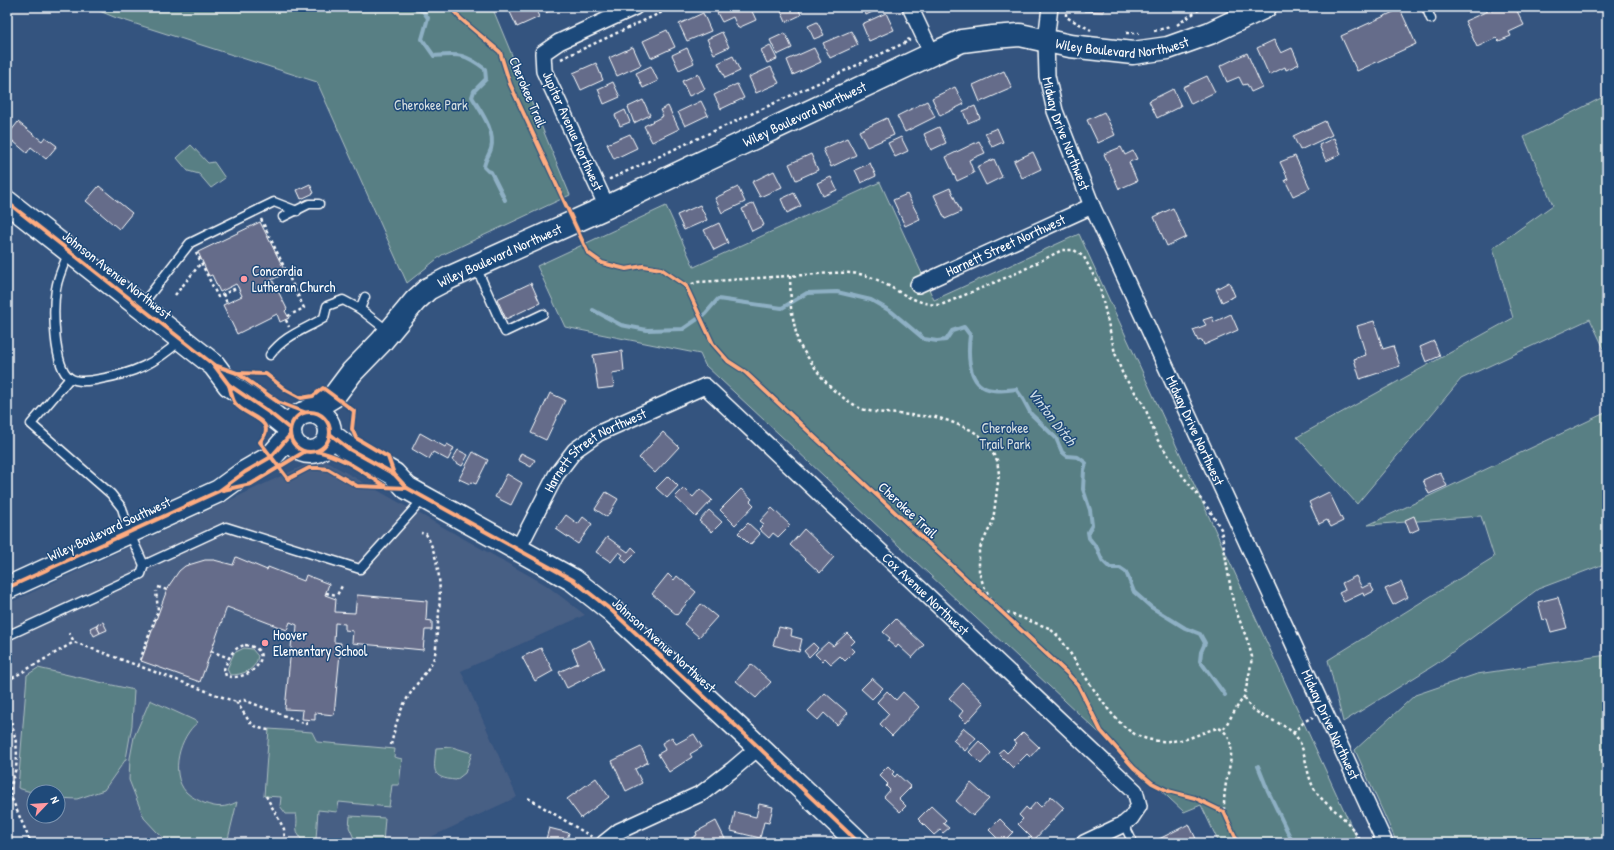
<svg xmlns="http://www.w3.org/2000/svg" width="1614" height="850" font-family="'Patrick Hand',sans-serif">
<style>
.built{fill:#475e84;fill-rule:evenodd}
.green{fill:#597f84;stroke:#acbfc2}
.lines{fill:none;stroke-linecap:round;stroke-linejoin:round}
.stream{stroke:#8eb0c4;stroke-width:4}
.building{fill:#656c8a;stroke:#fff}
.lane-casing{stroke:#fff;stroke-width:11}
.street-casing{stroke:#fff;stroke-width:18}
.secondary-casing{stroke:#fff;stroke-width:25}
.path{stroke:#fff;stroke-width:2.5;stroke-dasharray:3 3;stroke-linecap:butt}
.lane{stroke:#1f4a7a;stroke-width:8}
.street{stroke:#1f4a7a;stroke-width:15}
.secondary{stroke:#1f4a7a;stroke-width:22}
.cycleway-casing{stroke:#1f4a7a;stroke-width:6}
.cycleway{stroke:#ffac80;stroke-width:4}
.poi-dot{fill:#ff9aa2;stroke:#1f4a7a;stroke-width:1.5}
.labels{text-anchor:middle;stroke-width:3;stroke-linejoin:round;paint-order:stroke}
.street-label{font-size:14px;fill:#fff;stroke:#1f4a7a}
.park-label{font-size:14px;fill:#d6dfe0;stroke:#1f4a7a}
.poi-label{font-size:14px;fill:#fff;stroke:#1f4a7a;text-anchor:start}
.water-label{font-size:15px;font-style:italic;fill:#d0dee6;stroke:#1f4a7a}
</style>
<rect width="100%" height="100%" fill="#34547f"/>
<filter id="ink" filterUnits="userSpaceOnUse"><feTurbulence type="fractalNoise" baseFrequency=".025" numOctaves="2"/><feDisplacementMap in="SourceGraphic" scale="8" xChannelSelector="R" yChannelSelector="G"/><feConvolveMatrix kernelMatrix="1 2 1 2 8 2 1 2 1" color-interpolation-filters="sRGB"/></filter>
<g filter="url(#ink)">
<path class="built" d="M320 458 546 585 585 615 461 671 517 797 418 843H33L7 789V604ZM34 792H58V816H34Z"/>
<g class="green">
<path d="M90 7H492L570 195 442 255 407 283 317 82 114 17Z"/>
<path d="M1607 95V355L1590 319 1461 379 1357 504 1297 437 1513 318 1493 248 1553 205 1524 137Z"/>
<path d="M191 145 208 163 214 162 225 178 211 188 199 174 188 171 177 158Z"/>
<path d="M880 182 934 300 1079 234 1359 843H1219L1201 805 1184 812 705 365 700 354 565 327 537 266 666 206 694 267Z"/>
<path d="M1607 412V563L1538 589 1436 664 1343 722 1328 660 1494 557 1481 516 1368 525Z"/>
<path d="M244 648 252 649 258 656C256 670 243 675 230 675L227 669 234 653Z"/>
<path d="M1607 655V843H1397L1355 750 1415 695 1477 674Z"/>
<path d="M38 668 134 690 132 725 126 759 104 790 77 799 58 798V792H34V793L18 788 27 675Z"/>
<path d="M150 700 198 722C180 736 169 773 186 792 191 797 198 800 204 803 217 808 225 808 237 802L227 843H169L157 832 144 818 129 780 130 758 134 737Z"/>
<path d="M269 729 312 732 317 742 395 749 394 757 402 759 399 785H392L389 807 339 802 337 812 318 810 316 840 301 839C293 827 299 825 296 814H286L280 806 281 797 264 796Z"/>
<path d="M452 747 472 753 465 773 456 780C430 778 434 770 436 748Z"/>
<path d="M350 816 385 818 383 843H356L349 827Z"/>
</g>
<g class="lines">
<g class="stream">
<path d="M410 7 423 11 428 18 422 39 434 56C459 54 464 53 485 69L486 79 474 91 472 97C481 112 496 131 491 149 489 155 485 160 484 167L488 171 491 172 505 200"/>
<path d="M593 310 621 325 647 330 683 329 705 314 718 299 782 308 807 293 837 292 871 300 892 312 924 339 937 341 946 340 952 331 964 327 970 335C968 351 967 380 985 388 994 392 1006 390 1016 389L1023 399 1031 414 1056 438 1062 452 1067 456 1078 457 1086 463 1084 470 1083 489 1090 510 1092 525 1088 532 1089 538 1097 548 1102 560 1110 568H1120L1126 572 1134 592 1151 607 1185 628 1200 634 1205 643 1201 652 1200 661 1225 695"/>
<path d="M1258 766 1268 791 1293 843"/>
</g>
</g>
<g class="building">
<path d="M516 7H535L539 17 517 27 509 10Z"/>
<path d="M542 7H558L545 13Z"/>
<path d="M719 7H750L756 20 738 28 733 17 722 22 715 9Z"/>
<path d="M779 7H798L801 15 786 22Z"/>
<path d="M862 7H883L866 15Z"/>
<path d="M1085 7H1104V12L1084 11Z"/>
<path d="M1497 7H1515L1524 25 1509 32 1511 36 1499 41 1496 38 1477 47 1465 21Z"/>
<path d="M1400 9 1416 44 1357 71 1341 36Z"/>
<path d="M703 13 711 31 687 41 679 24Z"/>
<path d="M886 13 894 30 869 41 862 24Z"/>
<path d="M817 22 824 35 814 39 808 26Z"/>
<path d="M667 30 675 47 651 58 643 41Z"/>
<path d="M851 31 858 45 830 58 823 43Z"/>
<path d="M722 32 729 47 714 54 707 39Z"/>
<path d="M785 33 792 48 777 55 770 40Z"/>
<path d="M1274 40 1281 53 1292 48 1299 64 1286 70 1285 67 1269 75 1257 48Z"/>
<path d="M770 45 777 59 767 63 761 50Z"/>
<path d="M633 47 641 65 617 76 609 58Z"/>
<path d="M687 48 694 63 679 70 672 55Z"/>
<path d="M814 48 821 62 793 75 787 60Z"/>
<path d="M1247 53 1262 87 1251 92 1247 84 1243 85 1239 77 1227 82 1220 66Z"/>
<path d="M733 56 740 71 725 78 718 63Z"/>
<path d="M596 63 603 80 581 90 573 73Z"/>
<path d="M651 66 658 81 643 88 636 73Z"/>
<path d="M771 67 779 83 756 93 749 77Z"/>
<path d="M1004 71 1012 88 980 102 973 85Z"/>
<path d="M698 74 705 89 689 96 682 81Z"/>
<path d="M1207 76 1215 92 1191 104 1183 87Z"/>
<path d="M613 82 620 97 604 104 598 89Z"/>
<path d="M737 84 744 98 721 109 714 95Z"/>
<path d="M955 87 964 104 940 116 932 98Z"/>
<path d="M1173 89 1181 106 1157 118 1149 101Z"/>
<path d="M643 100 650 115 634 123 628 107Z"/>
<path d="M701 101 708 115 685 126 678 112Z"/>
<path d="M927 101 935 117 905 132 897 116Z"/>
<path d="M668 106 679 129 652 142 644 126 663 116 660 110Z"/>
<path d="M975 106 980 118 968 123 963 111Z"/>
<path d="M625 110 630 122 620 126 615 115Z"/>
<path d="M1104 112 1115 135 1098 143 1087 120Z"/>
<path d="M887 118 894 135 867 147 859 131Z"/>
<path d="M1325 121 1332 135 1300 150 1293 136Z"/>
<path d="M18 122 42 141 45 137 57 146 46 159 31 147 27 153 7 136Z"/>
<path d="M939 127 946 143 931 150 924 134Z"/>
<path d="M997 128 1003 142 992 147 985 133Z"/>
<path d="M630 134 637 148 614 159 607 144Z"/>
<path d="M901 137 908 151 895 157 888 143Z"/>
<path d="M847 138 856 155 831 167 823 149Z"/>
<path d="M1334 138 1341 154 1326 161 1319 145Z"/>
<path d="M979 141 985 153 969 160 974 173 957 181 946 157Z"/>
<path d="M1121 147 1125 155 1133 151 1137 159 1129 162 1137 181 1119 189 1104 154Z"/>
<path d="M1033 152 1041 169 1022 178 1014 161Z"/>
<path d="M811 154 818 170 796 180 789 164Z"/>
<path d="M1295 156 1310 188 1293 196 1285 180 1288 179 1280 162Z"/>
<path d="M994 159 1002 177 986 185 977 167Z"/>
<path d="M870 163 876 176 861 183 855 170Z"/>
<path d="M774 171 782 187 760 197 752 182Z"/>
<path d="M831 177 837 190 823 196 817 183Z"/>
<path d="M310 184 314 193 301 199 297 190Z"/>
<path d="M99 186 132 213 119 229 86 201Z"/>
<path d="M738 187 745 202 722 213 715 198Z"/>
<path d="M950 188 961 212 945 219 934 195Z"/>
<path d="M794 193 801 206 787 213 781 199Z"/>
<path d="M907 194 920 219 905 226 893 200Z"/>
<path d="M754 203 764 225 752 231 742 209Z"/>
<path d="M700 205 707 220 684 230 677 215Z"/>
<path d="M1173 208 1186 237 1167 246 1154 217Z"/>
<path d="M260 222 286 273 269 281V283L273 281 287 309 285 311 289 318 280 322 277 314 237 334 223 305 242 296 238 287 236 284 220 292 212 275 209 276 198 252Z"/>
<path d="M719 223 728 243 714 250 704 230Z"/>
<path d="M1229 282 1235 296 1222 302 1216 289Z"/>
<path d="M531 283 540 303 506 319 497 299Z"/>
<path d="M1231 314 1238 330 1204 345 1202 340 1198 341 1193 330 1206 325 1203 320 1212 317 1214 322Z"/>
<path d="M1374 321 1383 349 1393 346 1400 366 1360 379 1354 359 1366 355 1357 326Z"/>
<path d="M1434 341 1440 356 1426 362 1420 347Z"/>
<path d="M622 351 624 371 612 373 614 387 598 389 593 355Z"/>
<path d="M550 393 565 400 546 440 531 433Z"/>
<path d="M663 432 679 447 655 473 639 458Z"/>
<path d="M420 433 445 447 447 444 454 448 448 460 433 452 429 459 412 449Z"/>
<path d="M458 450 468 455 462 466 452 460Z"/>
<path d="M473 452 488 460 476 484 471 482 470 484 459 479Z"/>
<path d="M521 453 535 460 531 467 518 460Z"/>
<path d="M1440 472 1447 486 1429 494 1423 480Z"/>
<path d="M507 474 522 483 511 505 495 497Z"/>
<path d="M668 476 678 486 667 498 656 488Z"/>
<path d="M684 488 693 497 700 489 712 500 696 517 675 497Z"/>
<path d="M741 489 752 499 750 501 754 505 735 525 720 510Z"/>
<path d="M606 492 618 499 607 517 595 509Z"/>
<path d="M1329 492 1343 521 1331 527 1327 520 1319 524 1309 502Z"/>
<path d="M772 508 790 525 778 537 773 533 769 538 759 529 764 524 760 521Z"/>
<path d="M709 510 722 522 712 532 699 521Z"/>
<path d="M566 515 578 524 583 517 592 524 578 544 556 529Z"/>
<path d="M1414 516 1419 529 1410 533 1405 520Z"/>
<path d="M748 523 760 534 750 545 738 533Z"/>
<path d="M804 529 834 557 820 573 790 545Z"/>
<path d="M607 537 628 552 632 547 637 552 626 563 621 557 623 555 619 552 611 562 596 552Z"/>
<path d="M236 557 267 570 268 567 304 581 306 575 329 584 325 595 336 599 335 612 355 613 357 595 427 601 426 620 432 621V630H425L423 650 352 643 353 631 345 630V624L335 623 334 642 341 643 334 715 315 713V720L302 719 303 710 285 709 292 638 296 639 297 625 290 622 287 630 227 607 200 682 141 661 168 587 179 571 185 566 205 560H214L233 565Z"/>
<path d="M668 574 674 580 677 576 696 592 677 615 652 594Z"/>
<path d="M1356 576 1362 588 1370 584 1374 591 1364 596 1363 593 1344 602 1339 593 1345 590 1342 583Z"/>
<path d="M1401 582 1408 597 1393 605 1385 589Z"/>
<path d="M1558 597 1567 628 1551 632 1547 619 1543 620 1538 602Z"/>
<path d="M701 604 717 617 699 637 684 624Z"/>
<path d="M896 619 924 645 912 658 898 645 896 648 888 641 890 638 883 632Z"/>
<path d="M103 622 107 630 100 633 96 625Z"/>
<path d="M96 625 100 633 94 636 90 628Z"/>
<path d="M779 627 792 630 791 636 802 639 799 652 773 645Z"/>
<path d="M847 633 855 641 850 646 855 651 845 661 840 656 831 664 825 658 822 661 815 654 828 642 833 646Z"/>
<path d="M590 640 604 669 567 688 559 672 578 663 572 649Z"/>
<path d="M813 643 818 648 809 657 804 651Z"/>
<path d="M541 648 553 671 535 681 522 657Z"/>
<path d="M751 664 771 682 756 698 736 681Z"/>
<path d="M872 678 883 688 872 699 861 689Z"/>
<path d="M963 683 984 703 966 723 959 716 963 711 949 698Z"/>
<path d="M887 691 896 700 903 692 919 707 892 736 880 724 889 714 877 702Z"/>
<path d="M825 693 848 713 837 725 824 713 818 720 808 711Z"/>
<path d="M964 728 976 738 965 751 953 740Z"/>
<path d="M1023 732 1039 747 1030 757 1027 754 1013 768 998 753 1003 749 1007 753 1017 743 1014 741Z"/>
<path d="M694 734 702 747 690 754 692 757 669 772 658 754 665 750 662 743 672 737 676 744Z"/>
<path d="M979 741 991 753 981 764 969 752Z"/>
<path d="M641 747 648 762 635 769 642 783 626 791 612 761Z"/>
<path d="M888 766 894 772 892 774 895 777 897 774 911 787 899 799 906 806 900 812 884 797 890 790 886 786 888 784 879 775Z"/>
<path d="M596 778 609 797 581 818 567 799Z"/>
<path d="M971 783 989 799 973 816 956 801Z"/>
<path d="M1051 796 1064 808 1034 840 1018 824 1023 819 1019 815 1026 807 1029 810 1036 802 1041 807Z"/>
<path d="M759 804 773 807 769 823 764 822 760 838 731 831 735 812 756 817Z"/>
<path d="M931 806 946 820 943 823 949 828 943 833 940 830 934 835 918 819Z"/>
<path d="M1000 819 1013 832 1002 843 989 830Z"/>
<path d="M716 821 727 843H690L688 840 697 835 696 832Z"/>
<path d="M1189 824 1198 843 1158 842 1157 840Z"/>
<path d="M549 828 569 833 566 843H545Z"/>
</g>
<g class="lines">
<defs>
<g id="lane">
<path d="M1426 7 1431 19"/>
<path d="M283 217 309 204H319"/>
<path d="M69 252C64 264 58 276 56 289 53 307 53 367 70 378 78 383 90 381 100 379 135 373 154 364 181 340"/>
<path d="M476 267 505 332 543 314"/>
<path d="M365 297 360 309 388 331"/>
<path d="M141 306 190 243 274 202 297 211"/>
<path d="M270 355C285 335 304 330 324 318L327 306 343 300 360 309"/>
<path d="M70 378 31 424 111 494 122 508 129 532 144 565"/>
<path d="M7 630 9 635 141 574 144 565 226 527 360 569 424 498"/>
<path d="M1124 824 1133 843"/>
</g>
<g id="street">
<path d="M910 7 932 54"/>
<path id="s1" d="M1050 7 1046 41 1047 76 1055 111 1092 206 1385 843"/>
<path d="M607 207 544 71 543 53 559 42 635 7"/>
<path id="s2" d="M918 285 1092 206"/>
<path id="s3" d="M518 549 556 475 575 450 599 433 705 386 1135 791 1139 806 1131 818 1124 824 1084 843"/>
<path d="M604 843 619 831 702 793 732 770 759 747"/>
</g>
<g id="secondary">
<path d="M7 202 214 365 229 385 270 413 290 429"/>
<path id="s4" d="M309 411 334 396 352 372 381 342 415 301 428 289 451 277 607 207 932 54 962 41 993 37 1020 35 1070 46 1133 53 1168 48 1210 33 1265 7"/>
<circle cx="310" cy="432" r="20"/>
<path d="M330 434 349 449 394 474 407 488 573 580 611 610 750 739 859 843"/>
<path d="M7 588 219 491 245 472 271 457 290 435"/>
</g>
</defs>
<use href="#lane" class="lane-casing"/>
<use href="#street" class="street-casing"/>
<use href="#secondary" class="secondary-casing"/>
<g class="path">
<path d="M1066 7V17L1091 30"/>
<path d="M1177 25 1197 11 1205 7"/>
<path d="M1154 31 1170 27"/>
<path d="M1126 33H1139"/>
<path d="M561 59 673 7"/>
<path d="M610 178V179L909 41 908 38"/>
<path d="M261 219 304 308 288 316"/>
<path d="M196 252 218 297 238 287"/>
<path d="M790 276 791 308 798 343 820 375 832 389 845 399 861 409 874 412 936 417 949 421 971 430 983 438 997 460 999 474 993 521 979 550V572L983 584 990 598 1003 611 1049 628 1059 637C1079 663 1110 725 1139 736 1152 742 1167 742 1181 740 1194 738 1206 730 1219 728 1241 740 1227 770 1225 790 1224 797 1224 805 1224 812"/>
<path d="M686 286 698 282C734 280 769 277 805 275 822 274 842 271 859 274 888 279 907 305 941 305L1019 272 1062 250H1074L1084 257 1100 288 1115 353 1123 375 1144 405 1157 439 1179 471 1210 511 1221 529 1232 597 1236 611 1248 642 1252 657 1250 671 1244 697 1239 704 1223 730"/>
<path d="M223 294 227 303"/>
<path d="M175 295 201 263"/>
<path d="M286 320 289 327"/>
<path d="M158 587 167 590"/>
<path d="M326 593 337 595 342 586"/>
<path d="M69 632 74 642 236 702 244 700 306 724 307 719"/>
<path d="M245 645C278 649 253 683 226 676L224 669C229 658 232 648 245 645Z"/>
<path d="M211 651 229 658"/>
<path d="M7 658 12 659"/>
<path d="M138 666 158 610 156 591"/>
<path d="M7 681 74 642"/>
<path d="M1245 698C1251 716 1277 719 1291 731 1308 745 1304 773 1315 790 1321 800 1331 807 1339 814 1348 822 1356 833 1362 843"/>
<path d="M236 702C249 718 247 727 269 730"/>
<path d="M7 711C14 729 19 748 16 767 14 777 9 786 11 797L31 843"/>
<path d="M1293 733 1305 721 1313 717"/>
<path d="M391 745C395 727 399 710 410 694 417 683 426 673 432 662 437 653 436 642 437 632 441 599 443 565 426 534L421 533"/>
<path d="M266 796 284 829 285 843"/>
<path d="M528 798 592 837"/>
</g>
<use href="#lane" class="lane"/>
<use href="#street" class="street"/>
<use href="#secondary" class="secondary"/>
<defs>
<g id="cycleway">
<path d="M450 7 461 19 500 52 510 84 588 253 602 263 626 269 643 266 661 269 686 286 713 344 728 361 745 372 1067 673 1078 685 1101 731 1134 768 1152 783 1168 791 1195 798 1224 812 1238 843"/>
<path d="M7 202 214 365 229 385 270 413 290 429"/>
<path d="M214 365 237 373 278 402 304 412"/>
<path d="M237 373 266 374 286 390 301 398 313 396 323 388 354 411 352 429 356 438 388 457 394 474"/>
<path d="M229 385C231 391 232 399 235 403 244 417 280 419 260 442L288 479 309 468H319L328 469 357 486 407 488"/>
<circle cx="310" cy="432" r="20"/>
<path d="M330 434 349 449 394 474 407 488 573 580 611 610 750 739 859 843"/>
<path d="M316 451C344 457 361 471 385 486"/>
<path d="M223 490 251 484 304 452"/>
<path d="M7 588 219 491 245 472 271 457 290 435"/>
</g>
</defs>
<use href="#cycleway" class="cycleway-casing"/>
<use href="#cycleway" class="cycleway"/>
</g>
</g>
<g class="poi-dot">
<circle cx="244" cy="279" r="4"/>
<circle cx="265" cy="643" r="4"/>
</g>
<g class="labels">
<g class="street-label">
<text dy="5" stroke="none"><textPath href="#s4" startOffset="923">Wiley Boulevard Northwest</textPath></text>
<text transform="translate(528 92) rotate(67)" y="5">Cherokee Trail</text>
<text dy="5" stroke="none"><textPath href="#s4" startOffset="587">Wiley Boulevard Northwest</textPath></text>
<text transform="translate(573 131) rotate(66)" y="5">Jupiter Avenue Northwest</text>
<text dy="5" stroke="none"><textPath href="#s1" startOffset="130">Midway Drive Northwest</textPath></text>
<text dy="5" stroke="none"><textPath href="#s2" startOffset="96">Harnett Street Northwest</textPath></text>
<text dy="5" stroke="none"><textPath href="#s4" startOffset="251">Wiley Boulevard Northwest</textPath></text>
<text transform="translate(117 275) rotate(38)" y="5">Johnson Avenue Northwest</text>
<text dy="5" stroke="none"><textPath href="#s1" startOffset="454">Midway Drive Northwest</textPath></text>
<text dy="5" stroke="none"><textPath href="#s3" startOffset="130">Harnett Street Northwest</textPath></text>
<text transform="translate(908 510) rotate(43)" y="5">Cherokee Trail</text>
<text transform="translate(109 529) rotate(-25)" y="5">Wiley Boulevard Southwest</text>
<text dy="5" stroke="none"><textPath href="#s3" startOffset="563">Cox Avenue Northwest</textPath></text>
<text transform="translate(664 645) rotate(42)" y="5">Johnson Avenue Northwest</text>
<text dy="5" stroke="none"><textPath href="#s1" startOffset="778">Midway Drive Northwest</textPath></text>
</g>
<g class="park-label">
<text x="431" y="110">Cherokee Park</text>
<text x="1005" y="433">Cherokee<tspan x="1005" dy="16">Trail Park</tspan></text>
</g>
<g class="poi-label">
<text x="252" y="276">Concordia<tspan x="252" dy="16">Lutheran Church</tspan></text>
<text x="273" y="640">Hoover<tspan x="273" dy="16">Elementary School</tspan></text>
</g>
<g class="water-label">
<text transform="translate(1052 417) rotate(52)" y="5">Vinton Ditch</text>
</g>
</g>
<rect width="1614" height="850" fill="none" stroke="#1f4a7a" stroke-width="24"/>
<rect x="12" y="12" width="1590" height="826" fill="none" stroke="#fff" stroke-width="1.5" filter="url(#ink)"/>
<g transform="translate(46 804) rotate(65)"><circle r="19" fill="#1f4a7a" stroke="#7992af"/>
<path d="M0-3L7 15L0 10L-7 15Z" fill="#ff9aa2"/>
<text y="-6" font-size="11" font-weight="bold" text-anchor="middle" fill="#ffffff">N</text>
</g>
</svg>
